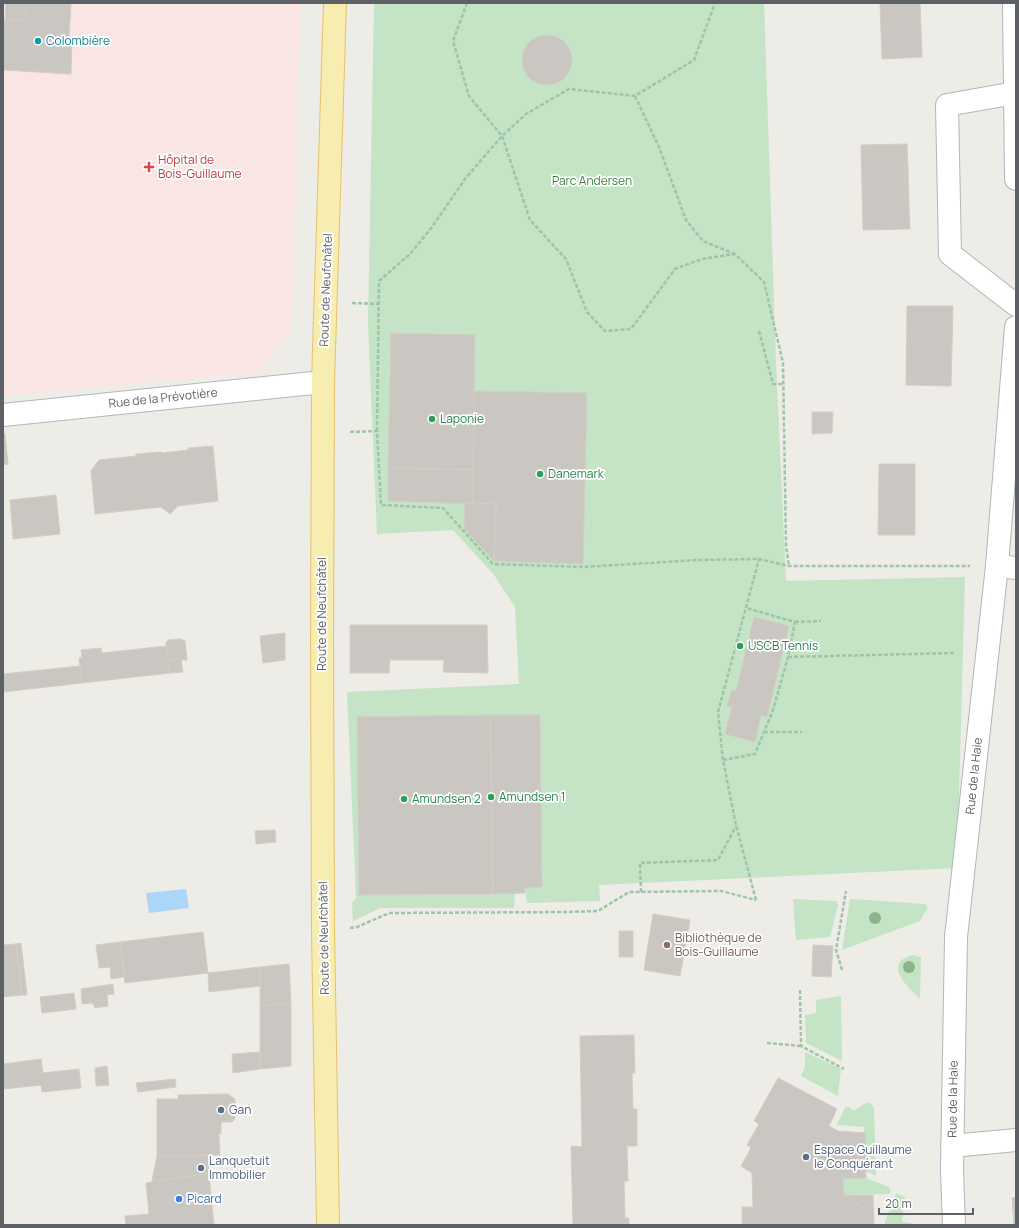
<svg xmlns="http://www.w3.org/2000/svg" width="1019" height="1228" font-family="Manrope,sans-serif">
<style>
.medical{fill:#f9e6e4}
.green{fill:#c4e4c5}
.water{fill:#acd6f8}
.building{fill:#cac7c2;stroke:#d3cec4}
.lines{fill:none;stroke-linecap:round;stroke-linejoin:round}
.minor-casing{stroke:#b3b5b9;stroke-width:24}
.major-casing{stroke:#e5c367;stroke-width:24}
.path{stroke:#9ec4a9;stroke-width:2.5;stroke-dasharray:4 2;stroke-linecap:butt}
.minor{stroke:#fff;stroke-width:22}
.major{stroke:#f8edb1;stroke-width:22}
.tree{fill:#8db38b}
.culture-dot{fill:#0f9aa8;stroke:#fff;stroke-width:1.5}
.health-dot{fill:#e0444e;stroke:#fff;stroke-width:1.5}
.leisure-dot{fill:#2e9e5b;stroke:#fff;stroke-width:1.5}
.education-dot{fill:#8d6e63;stroke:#fff;stroke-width:1.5}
.service-dot{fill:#5c6f8a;stroke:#fff;stroke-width:1.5}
.shop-dot{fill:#3f7fe0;stroke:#fff;stroke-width:1.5}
.labels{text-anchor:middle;stroke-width:3.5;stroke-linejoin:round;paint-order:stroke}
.culture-label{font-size:12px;fill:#0d838f;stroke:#fff;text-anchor:start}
.health-label{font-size:12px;fill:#be3a42;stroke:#fff;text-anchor:start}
.park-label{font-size:12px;fill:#3d8441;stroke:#fff}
.street-label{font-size:12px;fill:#5d6065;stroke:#fff}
.leisure-label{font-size:12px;fill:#27864d;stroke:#fff;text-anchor:start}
.education-label{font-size:12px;fill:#785e54;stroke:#fff;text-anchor:start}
.service-label{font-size:12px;fill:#4e5e75;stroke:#fff;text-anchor:start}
.shop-label{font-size:12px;fill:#366cbe;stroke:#fff;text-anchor:start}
</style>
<rect width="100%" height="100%" fill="#eeece6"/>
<path class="medical" d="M3 3H300L292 331 258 372 3 396Z"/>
<g class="green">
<path d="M374 3H764L776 362 786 581 965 577 957 868 599 885 600 901 527 903 525 889 411 895 515 893 514 908H380L353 921 352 903 357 897H356L347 692 519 684 515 607 494 575 453 530 377 534 368 324Z"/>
<path d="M793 899 836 901 838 905 830 937 796 940Z"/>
<path d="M850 899 925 904 928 907 920 921 842 950Z"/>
<path d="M913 955 921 957 920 999C908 987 881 963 913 955Z"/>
<path d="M841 996 842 1061 806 1043 805 1015 816 1013V1000Z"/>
<path d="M805 1052 841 1069 838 1096 801 1076 805 1067Z"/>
<path d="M866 1103H870L874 1108 876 1176 865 1171 864 1127 837 1125 845 1107H849L853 1111Z"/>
<path d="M866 1178 889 1187 891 1192 889 1194 844 1195 843 1179Z"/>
<path d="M896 1193 905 1197 902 1222 923 1225H885V1222Z"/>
</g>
<path class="water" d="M186 889 189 908 149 913 146 893Z"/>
<g class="building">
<path d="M6 3H26L25 17 22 21 5 20Z"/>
<path d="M26 3H71L69 37H72L71 74 3 70V20L22 21 25 17Z"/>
<path d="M880 3H920L922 57 882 59Z"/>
<circle cx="547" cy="60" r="25"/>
<path d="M907 144 908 166H905L906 206 909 207 910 229 863 230 861 145Z"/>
<path d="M905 166H908L909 207 906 206Z"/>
<path d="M907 306H953L951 386 906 385Z"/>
<path d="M391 333 475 335 473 470 388 468Z"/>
<path d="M474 391 587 393 583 564 494 561 496 504H473Z"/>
<path d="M812 412H833L832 433 812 434Z"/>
<path d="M5 433 8 464 3 465V434Z"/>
<path d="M213 446 218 501 178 506 170 514 161 507 95 514 91 471 99 460 136 456V454L161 452 162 453 188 450V448Z"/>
<path d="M879 464H915V535H878Z"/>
<path d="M388 468 473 470V504L388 501Z"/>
<path d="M56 495 60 534 13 539 10 500Z"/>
<path d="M465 503 496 504 494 561 464 529Z"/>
<path d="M754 617 789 626 767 717 761 715 755 742 725 734 732 707 727 706 732 690 736 691Z"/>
<path d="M350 625H487L488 673 443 672 444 660H390L389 673H350Z"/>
<path d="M285 633V660L263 663 260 636Z"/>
<path d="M181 639 185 641 187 660H181V659L168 660 166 643 168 640Z"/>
<path d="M166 646 170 673 82 683 79 658H82L81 650 101 648 102 653Z"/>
<path d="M181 659 183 672 170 673 168 660Z"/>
<path d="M80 666 82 683 3 692V674Z"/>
<path d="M490 715H540L542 887 525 888V893L493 894Z"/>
<path d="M490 715 493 894 359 895 357 717Z"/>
<path d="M275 830 276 842 256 844 255 831Z"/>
<path d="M653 914 690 920 680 976 644 970Z"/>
<rect x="619" y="931" width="14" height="26"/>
<path d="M203 932 208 973 125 983 120 942Z"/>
<path d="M120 942 124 977 111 979 110 967 99 968 96 945Z"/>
<path d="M21 943 27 995H22L16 944Z"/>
<path d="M16 944 22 995 3 997V945Z"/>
<path d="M813 945 833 946 831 977 812 976Z"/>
<path d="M289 964 291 1003 260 1006V967Z"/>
<path d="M260 967V986L209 992 208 973Z"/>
<path d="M113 984 114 994 107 995 108 1006 95 1008 93 1003 82 1004 81 989Z"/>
<path d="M74 993 76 1009 42 1013 40 997Z"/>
<path d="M291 1003V1066L260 1069V1006Z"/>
<path d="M634 1035 635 1073H632L633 1109H637V1146H627L628 1181H624L625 1218H629V1225H573L571 1146 582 1147 580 1036Z"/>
<path d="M259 1052 260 1069 233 1073 232 1054Z"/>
<path d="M41 1059 43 1073 79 1069 81 1088 42 1092 41 1085 3 1089V1064Z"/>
<path d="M107 1066 109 1085 96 1086 95 1068Z"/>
<path d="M778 1078 837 1109 829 1126 838 1131 865 1133 866 1178 843 1179 844 1195 871 1212 864 1225H742V1207H753L752 1173 741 1166 751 1148 747 1145 759 1124 754 1121Z"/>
<path d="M175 1079 176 1087 138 1092 136 1083Z"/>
<path d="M228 1094 235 1099V1118L232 1122H221V1134H219L220 1155 157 1156V1099H178V1095Z"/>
<path d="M208 1155 209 1174 152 1181 157 1156Z"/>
<path d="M209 1174 214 1225H126L125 1216 149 1214 146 1183 152 1182V1181Z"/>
<path d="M844 1195H873L874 1225H864L871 1212Z"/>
<path d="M1016 1197V1225H1014L1012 1198Z"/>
</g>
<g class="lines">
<defs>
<g id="minor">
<path d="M1014 3 1016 179"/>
<path d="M1015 93 947 105 950 254 1016 305"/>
<path d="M3 415 323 382"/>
<path d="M997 566 1016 568"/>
<path d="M952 1146 1016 1140"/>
<path d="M954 1225 952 1170 956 937 997 566 1016 327"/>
</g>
<path id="major" d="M328 1225 323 930 322 639 323 382 335 3"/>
</defs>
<use href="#minor" class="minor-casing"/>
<use href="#major" class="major-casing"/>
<g class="path">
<path d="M467 3 453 41 469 96 502 136 530 220 566 259 587 312 605 331 631 329 675 269 702 259 735 254 764 282 783 363 786 546 789 566"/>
<path d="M635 96 659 147 686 220 703 241 735 254"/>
<path d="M352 303 379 304"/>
<path d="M759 331 773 384H784"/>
<path d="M377 431 379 281 410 254 432 227 465 179 502 136 526 114 569 89 635 96 694 60 715 3"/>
<path d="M350 432 377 431 381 505 443 508 493 564 584 567 697 560 759 559 789 566H970"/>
<path d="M795 622 821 621"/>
<path d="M788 657 955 653"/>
<path d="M764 732H802"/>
<path d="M723 760 755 754 773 710 788 657 795 622 746 608"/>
<path d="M641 892 640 863 718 860 736 826"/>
<path d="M756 900 736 825 723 760 718 712 759 559"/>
<path d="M350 928 357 927 389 913 566 912 598 911 629 892 721 891 756 900"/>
<path d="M842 970 836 950 846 891"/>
<path d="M800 990 801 1046 844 1069"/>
<path d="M767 1043 801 1046"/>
</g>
<use href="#minor" class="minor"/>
<use href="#major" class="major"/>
</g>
<g class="tree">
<circle cx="875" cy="918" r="6"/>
<circle cx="909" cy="967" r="6"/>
</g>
<circle class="culture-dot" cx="38" cy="41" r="4"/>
<path class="health-dot" d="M147 161h4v4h4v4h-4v4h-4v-4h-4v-4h4z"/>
<g class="leisure-dot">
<circle cx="432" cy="419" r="4"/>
<circle cx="540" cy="474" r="4"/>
<circle cx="740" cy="646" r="4"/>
<circle cx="491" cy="797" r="4"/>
<circle cx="404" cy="799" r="4"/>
</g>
<circle class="education-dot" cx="667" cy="945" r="4"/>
<g class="service-dot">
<circle cx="221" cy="1110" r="4"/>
<circle cx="806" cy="1157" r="4"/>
<circle cx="201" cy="1168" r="4"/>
</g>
<circle class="shop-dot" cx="179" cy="1199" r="4"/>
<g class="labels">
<g class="culture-label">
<text x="46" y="45">Colombière</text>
</g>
<g class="health-label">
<text x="158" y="164">Hôpital de<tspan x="158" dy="14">Bois-Guillaume</tspan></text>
</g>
<g class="park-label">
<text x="592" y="185">Parc Andersen</text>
</g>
<g class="street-label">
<text transform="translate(326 290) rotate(-88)" y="4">Route de Neufchâtel</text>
<text transform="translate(163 398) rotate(-6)" y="4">Rue de la Prévotière</text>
<text transform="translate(322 614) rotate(-90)" y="4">Route de Neufchâtel</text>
<text transform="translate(974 776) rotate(-84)" y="4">Rue de la Haie</text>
<text transform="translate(324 938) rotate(-91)" y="4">Route de Neufchâtel</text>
<text transform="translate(953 1099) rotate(-89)" y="4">Rue de la Haie</text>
</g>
<g class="leisure-label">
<text x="440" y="423">Laponie</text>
<text x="548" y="478">Danemark</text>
<text x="748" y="650">USCB Tennis</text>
<text x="499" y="801">Amundsen 1</text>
<text x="412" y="803">Amundsen 2</text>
</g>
<g class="education-label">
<text x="675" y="942">Bibliothèque de<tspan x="675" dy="14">Bois-Guillaume</tspan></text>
</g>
<g class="service-label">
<text x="229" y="1114">Gan</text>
<text x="814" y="1154">Espace Guillaume<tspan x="814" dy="14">le Conquérant</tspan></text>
<text x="209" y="1165">Lanquetuit<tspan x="209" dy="14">Immobilier</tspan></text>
</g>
<g class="shop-label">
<text x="187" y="1203">Picard</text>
</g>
</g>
<rect width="1019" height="1228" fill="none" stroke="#5d6065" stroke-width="8"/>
<path d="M879 1208v6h94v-6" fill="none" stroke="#5d6065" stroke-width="2"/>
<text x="885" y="1208" font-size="12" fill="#5d6065" stroke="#ffffff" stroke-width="3" paint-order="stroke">20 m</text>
</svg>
